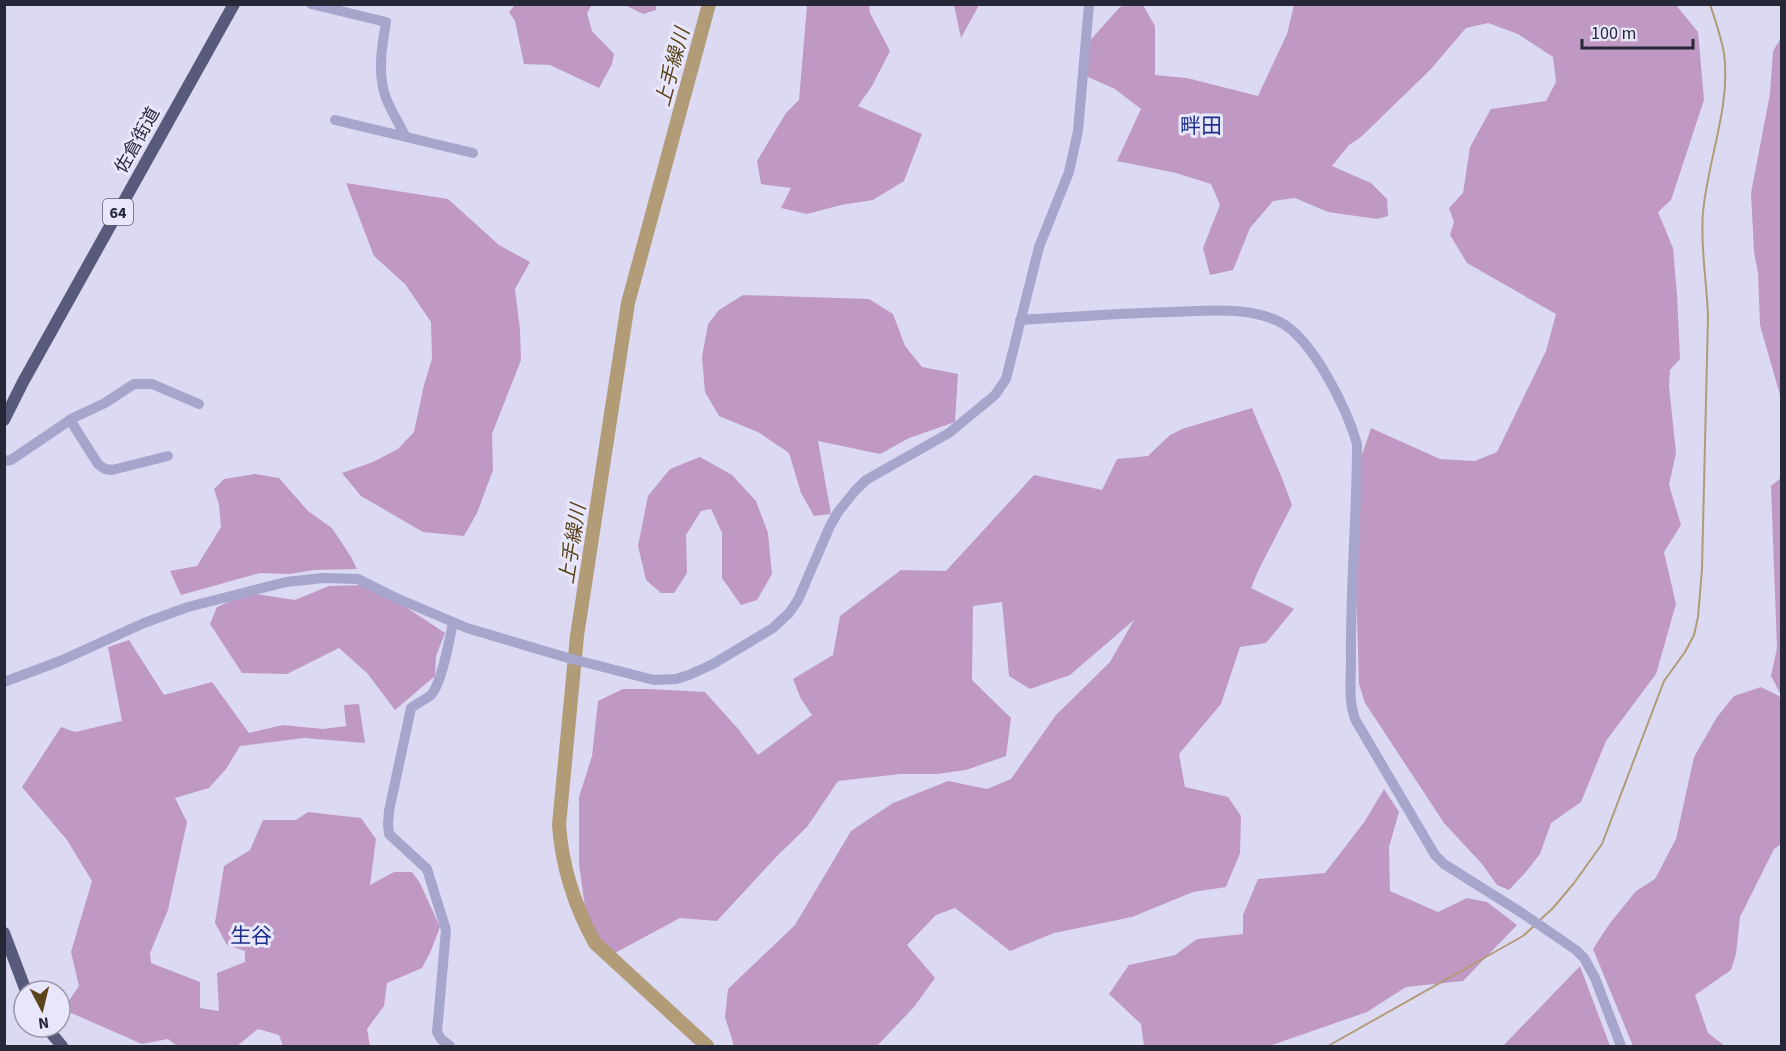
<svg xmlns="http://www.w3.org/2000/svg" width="1786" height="1051" font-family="'Source Sans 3','Noto Sans JP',sans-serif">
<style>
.green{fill:#bf99c3}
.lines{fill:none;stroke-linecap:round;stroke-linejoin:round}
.stream{stroke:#b29b77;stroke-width:2}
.river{stroke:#b29b77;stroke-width:14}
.minor{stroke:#a6a5cc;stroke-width:10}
.major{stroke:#575a7a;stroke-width:12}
.labels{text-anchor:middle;stroke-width:6;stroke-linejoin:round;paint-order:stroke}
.shield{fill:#e8e6fa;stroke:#616172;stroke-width:1.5}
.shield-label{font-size:16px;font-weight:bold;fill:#272837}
.street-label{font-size:18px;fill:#272837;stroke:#e8e6fa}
.water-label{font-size:20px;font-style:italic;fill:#5b431a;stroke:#e8e6fa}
.quarter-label{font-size:21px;fill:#1b308a;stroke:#e8e6fa}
</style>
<rect width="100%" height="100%" fill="#dcd9f3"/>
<g class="green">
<path d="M543 4 592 5 587 13 592 31 614 54 612 64 599 88 550 65 524 64 515 21 509 12 514 6H541Z"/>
<path d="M1132 4 1143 5 1155 26V75L1187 78 1258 96 1287 34 1294 5H1676L1698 32 1704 100 1671 200 1658 212 1673 248 1677 294 1680 359 1670 370 1669 386 1676 453 1669 485 1681 525 1664 552 1676 604 1656 674 1606 741 1581 802 1551 823 1540 854 1525 873 1509 890 1497 885 1482 864 1444 823 1365 703 1359 684 1353 481 1371 428 1440 459 1475 461 1497 452 1546 351 1556 314 1467 263 1450 235 1454 222 1449 208 1463 193 1470 147 1491 109 1546 101 1556 82 1553 57 1518 34 1488 23 1466 28 1431 69 1361 137 1349 145 1332 166 1371 183 1387 199 1388 216 1377 219 1328 212 1295 198 1273 201 1250 228 1233 270 1210 275 1203 248 1220 205 1211 184 1176 173 1117 161 1141 109 1115 89 1088 77 1086 45 1120 7Z"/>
<path d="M625 5H656V10L643 14Z"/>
<path d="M807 5H869L870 13 890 51 872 86 858 106 922 134 904 181 873 200 841 205 807 214 781 208 791 188 761 184 757 161 786 113 799 100Z"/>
<path d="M954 5H979L961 38Z"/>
<path d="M1781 38V395H1780L1760 325 1758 273 1754 252 1751 193 1770 94 1773 51Z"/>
<path d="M346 183 448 199 499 245 530 262 515 289 520 330 521 360 492 434 493 470 477 513 464 536 423 532 361 496 342 473 373 462 398 449 414 432 424 385 432 359 431 322 405 284 374 256Z"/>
<path d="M743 295 869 299 893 314 905 346 922 367 958 374 955 422 909 438 880 454 818 441 831 514 814 516 801 493 789 453 758 432 719 416 705 392 702 357 708 324 719 310Z"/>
<path d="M1252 408C1265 441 1281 472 1292 505L1259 569 1251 588 1294 609 1266 643 1240 647 1221 704 1179 754 1185 787 1228 797 1241 816 1240 853 1226 887 1193 892 1132 917 1054 933 1010 951 955 908 936 915 907 945 935 978 914 1007 877 1046H734L725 1017 728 989 795 925 851 831 893 803 948 781 987 789 1011 779 1056 715 1110 662 1134 620 1070 675 1030 689 1009 676 1002 602 973 606 972 680 1011 718 1006 756 966 770 937 774H900L838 781 807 827 777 856 717 921 680 918 613 954 587 922 579 864V797L592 756 598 701 623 689H648L705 692 739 730 758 755 812 715 801 699 793 679 833 655 840 616 901 570 946 571 1034 475 1102 490 1117 459 1148 456 1170 435 1182 429Z"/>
<path d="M700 457 732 475 756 501 768 533 772 574 757 600 741 605 722 578V533L711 509 701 511 686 535 687 573 674 593H661L646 580 638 546 648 496 670 469Z"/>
<path d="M255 474 279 478 308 511 332 528 351 557 357 569 314 570 290 574 260 573 181 595 170 571 197 566 221 527 219 505 214 489 224 479Z"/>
<path d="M1781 478V695L1771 676 1777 648 1771 486Z"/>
<path d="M364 585 404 606 445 633 436 656 435 676 395 710 367 673 339 648 287 674 242 673 210 624 217 607 249 593 295 600 329 586Z"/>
<path d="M129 640 164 695 212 682 249 733 283 725 323 729 346 726 344 705 359 704 365 743 304 738 240 746 226 769 209 788 175 798 187 822 168 910 150 953 151 963 200 982V1008L219 1011 217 973 245 962V951L227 945 215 923 224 866 250 850 263 820H296L308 812 361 818 376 839 370 885 394 872H412L420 883 440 927 430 953 422 968 387 983 384 1006 367 1029 370 1046H283L279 1035 258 1029 237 1046H177L168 1039 142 1044 69 1012 66 1005 79 986 71 952 92 881 67 840 22 787 61 727 75 732 122 721 108 647Z"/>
<path d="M1761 687 1779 696 1781 700V844L1774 849 1740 917 1736 954 1731 970 1695 995 1708 1033 1725 1046H1633L1593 949 1610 923 1636 891 1655 879 1676 839 1694 757 1717 717 1734 696Z"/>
<path d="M1384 789 1399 812 1389 847 1390 891 1438 912 1467 898 1487 902 1517 925 1463 981 1406 987 1367 1012 1269 1046H1144L1141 1024 1109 994 1129 965 1175 955 1197 939 1243 934V915L1258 879 1325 873 1365 821Z"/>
<path d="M1580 966 1610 1046H1503Z"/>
</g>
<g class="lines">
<g class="stream">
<path d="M1540 920 1553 908 1574 883 1602 844 1664 681 1685 652 1694 635 1698 617 1702 569 1708 317C1707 282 1700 247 1703 212 1708 159 1731 106 1724 53 1721 36 1715 20 1710 4"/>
<path d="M1328 1046 1523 936 1534 926"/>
</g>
<path class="river" d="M707 1046 595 943C575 907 562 866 559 825L577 636 628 303 709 4"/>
<g class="minor">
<path d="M311 4 386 22C382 46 377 74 386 98 391 111 399 123 405 136"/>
<path d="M335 120 473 153"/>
<path d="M1020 320C1071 317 1121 313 1172 312 1207 311 1247 306 1280 322 1313 339 1347 409 1357 444 1357 517 1350 589 1351 662 1351 681 1348 703 1356 721L1435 855 1444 864 1522 913 1576 950 1584 958 1595 978 1621 1046"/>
<path d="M70 420 98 464 105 469 112 470 168 456"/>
<path d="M4 461 11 460 73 418 105 403 134 384H152L199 404"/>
<path d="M4 682 60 661 144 623 188 607 286 582 323 578 358 579 394 597 467 628 568 658 654 680 676 679 689 675 713 664 773 628 789 613 798 600 830 526 838 512 854 492 866 480 949 433 995 395 1006 379 1039 247 1069 172 1078 131 1089 4"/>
<path d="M450 1046 441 1039 437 1032 446 930 427 869 389 834 388 824 389 811 411 708C417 703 425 700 431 695 442 683 449 641 453 623"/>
</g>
<g class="major">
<path d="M4 420 23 382 234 4"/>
<path d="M4 933 26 991"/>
<path d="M46 1027 62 1046"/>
</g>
</g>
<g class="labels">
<rect class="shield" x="103" y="199" width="30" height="26" rx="4.5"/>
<g class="shield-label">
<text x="118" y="218">64</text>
</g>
<g class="street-label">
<text transform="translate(137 140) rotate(-61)" y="6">佐倉街道</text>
</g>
<g class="water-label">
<text transform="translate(672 67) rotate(-75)" y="7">上手繰川</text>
<text transform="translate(572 544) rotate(-81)" y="7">上手繰川</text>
</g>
<g class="quarter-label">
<text x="1201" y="133">畔田</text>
<text x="251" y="943">生谷</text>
</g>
</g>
<rect width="1786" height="1051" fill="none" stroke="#272837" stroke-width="12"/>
<g transform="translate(42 1009) rotate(173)"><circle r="28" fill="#e8e6fa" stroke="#9b9aac" stroke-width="1.5"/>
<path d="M0-4.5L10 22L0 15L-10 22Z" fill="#5b431a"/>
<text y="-9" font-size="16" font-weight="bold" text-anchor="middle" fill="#272837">N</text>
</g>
<path d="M1582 39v9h111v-9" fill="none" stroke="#272837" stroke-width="3"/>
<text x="1591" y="39" font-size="18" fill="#272837" stroke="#e8e6fa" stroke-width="4.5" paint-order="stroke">100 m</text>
</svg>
